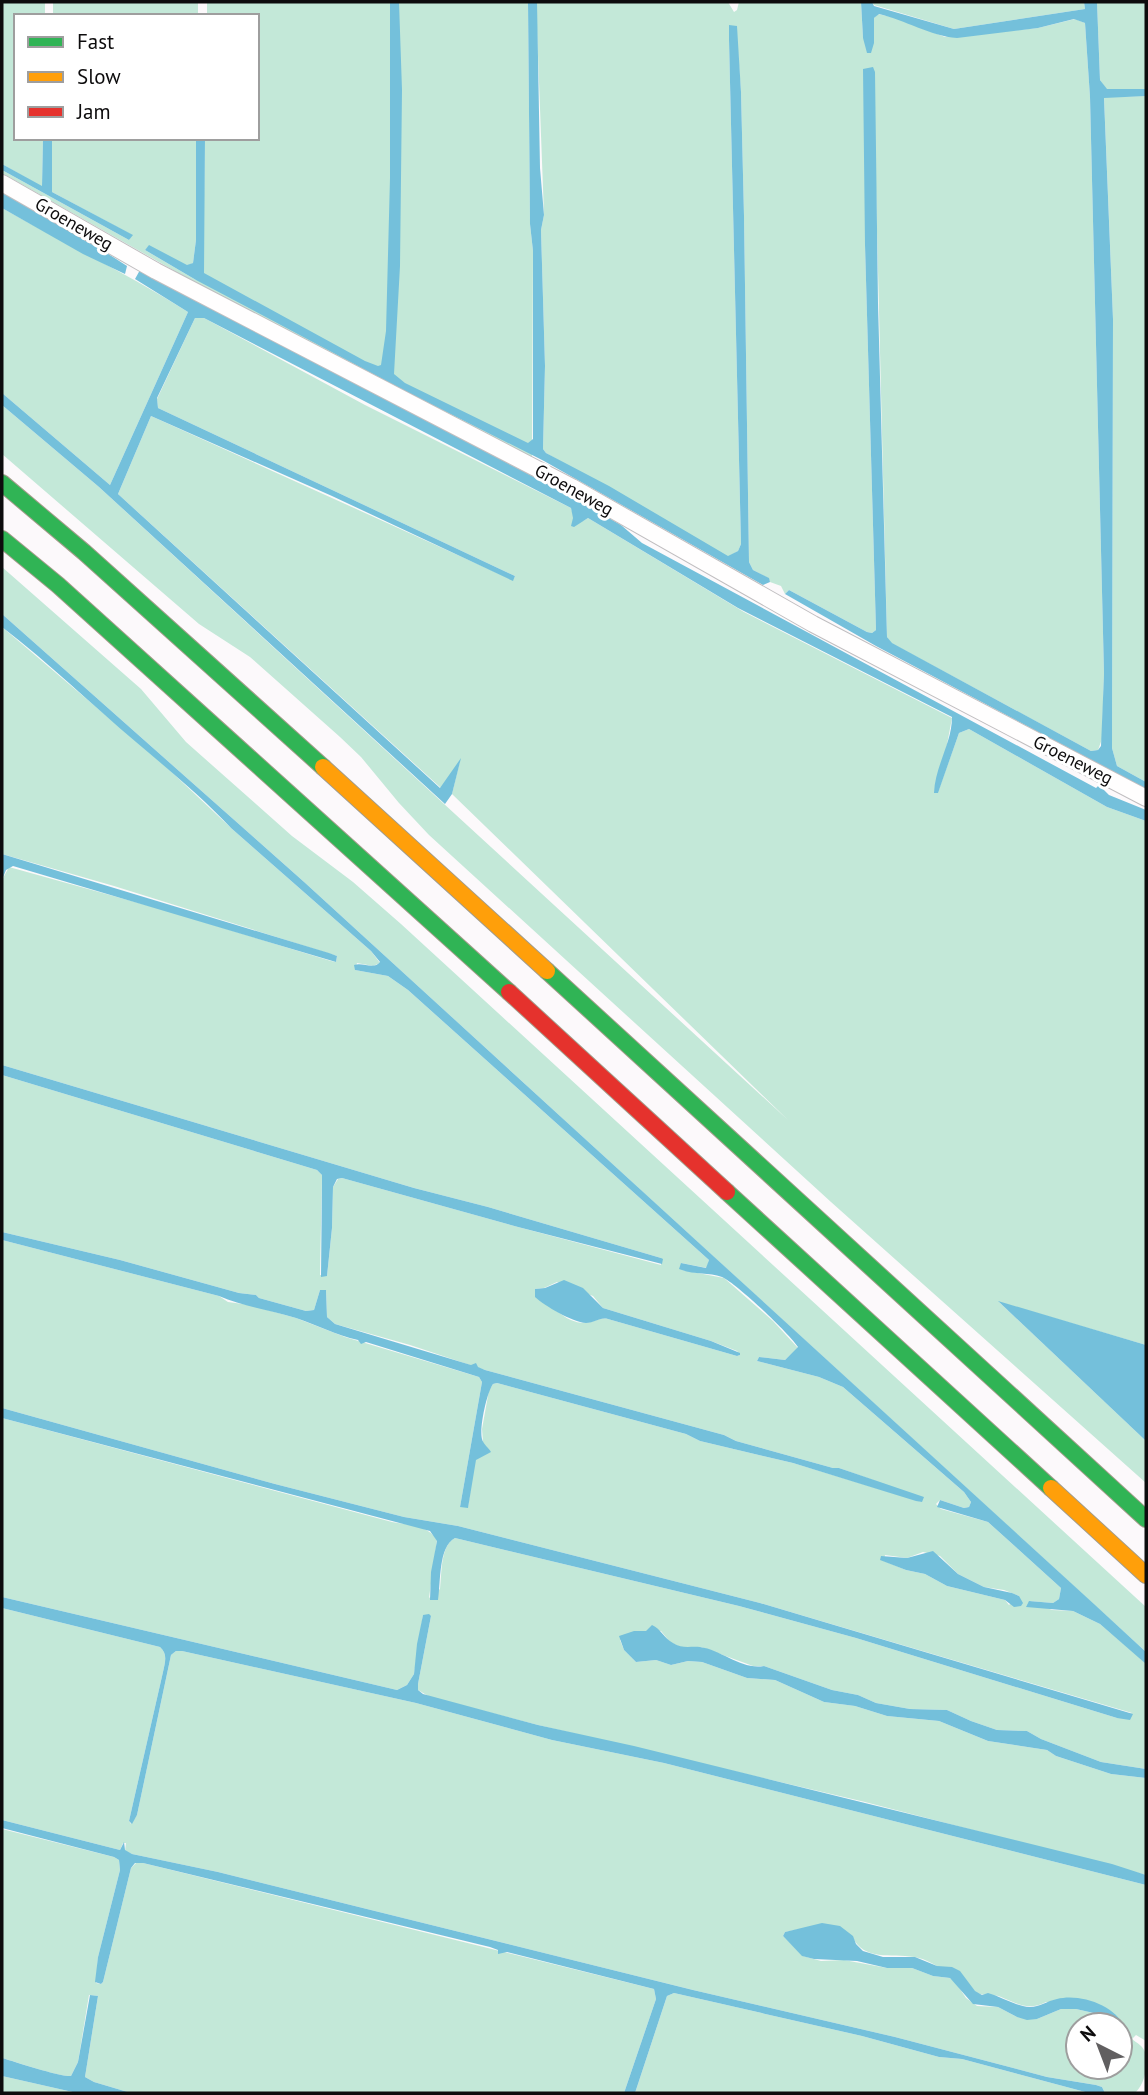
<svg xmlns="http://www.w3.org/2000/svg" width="1148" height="2095" font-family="'PT Sans',sans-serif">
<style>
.green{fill:#c3e8d8;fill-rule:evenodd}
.water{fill:#74c0db}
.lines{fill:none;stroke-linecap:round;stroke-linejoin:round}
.street-casing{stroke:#c0bec0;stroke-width:18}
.fast-casing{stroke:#a39c8a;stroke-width:18}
.slow-casing{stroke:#a39c8a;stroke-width:18}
.jam-casing{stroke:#a39c8a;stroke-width:18}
.street{stroke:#fffefe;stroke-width:16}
.fast{stroke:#30b455;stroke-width:16}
.slow{stroke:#ff9f0a;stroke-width:16}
.jam{stroke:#e5322d;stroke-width:16}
.labels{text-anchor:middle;stroke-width:6;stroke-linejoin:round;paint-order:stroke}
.street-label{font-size:18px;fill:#0d0c0d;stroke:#fff}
</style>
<rect width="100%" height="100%" fill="#fcf9fb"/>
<g class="green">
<path d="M2 2H45V16H16V138H43L42 187 2 164Z"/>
<rect x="53" y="2" width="145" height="14"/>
<path d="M207 2H528L530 224 533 251 532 458 196 283 2 173V170L129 240 132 235 52 192V138H196V240L193 263 187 266 149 246 145 250 196 280 203 253 205 138H257V16H207Z"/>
<path d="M536 2H728L734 12 737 10 739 2H861L863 38 874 43V18L878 14 896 18 945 37 1038 28 1075 19 1085 23 1090 97 1104 674 1102 739 1098 750 1091 751 891 643 887 637 876 189 865 245 876 630 872 633 867 632 789 590 785 594 781 586 770 582 768 578 753 570 749 562 744 216 741 92 736 26 729 40 741 544 738 551 728 557 546 453 543 449 545 366 541 230 544 215Z"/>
<path d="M872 2H1084L1085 9 954 29 874 5Z"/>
<path d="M1097 2H1146V89H1106L1100 80Z"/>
<path d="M1146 96V782L1117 766 1112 748 1113 319 1104 97Z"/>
<path d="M2 208C64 243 128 274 188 312L110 485 2 393Z"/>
<path d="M195 318H204L365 405 571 508 574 518 583 521 588 518 744 612 952 718 938 792 959 733 969 729 1107 807 1146 821V1345L999 1302 1146 1441V1483L831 1202 429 835 399 803 361 757 340 737 250 657 199 624 2 454V405L99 487 788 1120 452 794 460 761 441 788 118 494 151 416 513 580 515 576 158 408 157 399Z"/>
<path d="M2 567 141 689 186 742 292 836 353 882 401 924 1146 1607V1652L303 881 2 614Z"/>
<path d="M2 627 163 764 231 828 371 951 380 963 373 966 357 963 355 970 388 976 408 990 709 1260 707 1268 681 1263 682 1270 724 1278 773 1321 798 1348 785 1360 759 1357 757 1361 819 1377 843 1387 964 1492 971 1502 969 1507 964 1508 940 1500 936 1504 941 1509 988 1522 1061 1588 1059 1599 1053 1603 1029 1601 1052 1610 1073 1611 1100 1624 1140 1658 1146 1664V1769L1101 1762 1041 1739 1027 1731 997 1730 971 1721 947 1710 910 1709 876 1703 858 1695 832 1690 764 1666H753L701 1647H680L670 1642 661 1631H646L620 1640 624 1650 636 1662 656 1660 671 1665 688 1661 702 1662 747 1678 775 1680 824 1702 855 1706 887 1716 939 1721 988 1741 1047 1750 1056 1756 1111 1774 1146 1778V1875L865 1802 538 1725 430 1697 418 1690V1684L431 1616 423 1615 414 1674 407 1685 397 1690 2 1597V1418L392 1522C408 1525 428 1525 437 1540L429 1598 440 1589C442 1573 440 1546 455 1538L739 1606 856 1638 1117 1718 1132 1713 760 1603 458 1526 404 1517 275 1484 2 1408V1240L219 1296 228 1302 250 1305 296 1318 345 1337 479 1377 482 1382 460 1507H468L474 1464 483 1442 482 1429 489 1390 493 1384 497 1383 686 1434 700 1441 793 1463 922 1502 873 1480 839 1468H833L736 1441 724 1435 485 1370 410 1345 335 1324 327 1317 326 1290H320L314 1310 306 1311 259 1298 256 1295 239 1293 120 1260 2 1232V1075L317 1170 322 1175 320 1275 327 1276 332 1228 333 1187 338 1179 342 1178 518 1227 661 1265V1258L488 1207 414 1188 2 1065V880L9 867 171 912 331 961 336 962 337 956 114 886 2 854ZM557 1282 593 1296 603 1308 711 1341 737 1351 740 1355 737 1356 608 1319C600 1317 594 1322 586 1323 566 1324 547 1303 535 1289L544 1288ZM923 1552 940 1556 958 1574 984 1587 1004 1590 1019 1596 1009 1605 1005 1600 947 1586 925 1574 906 1570 884 1561 885 1555 907 1558Z"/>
<path d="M2 1608 160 1647C168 1654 165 1662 163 1672L129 1821 131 1824 137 1815 171 1655 176 1651H182L416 1703 552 1740 664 1763 1146 1885V2041L1136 2035 1132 2039C1137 2043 1143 2046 1145 2052 1148 2064 1146 2082 1136 2092L1105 2093 1102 2087 1096 2085 1047 2077 895 2037 693 1990 218 1872 132 1854 125 1851 126 1843H123L120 1850 2 1820ZM805 1928 852 1936C864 1962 891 1953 914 1957 940 1961 956 1985 980 1994 987 1996 994 1994 1001 1997 1018 2004 1029 2011 1046 2002L1110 2011 1124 2027 1120 2030V2067H1078V2025H1112L1098 2014 1076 2009H1061L1037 2019 1017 2017 998 2007 977 2006 966 1998 956 1983 950 1978 933 1976 912 1968H887L844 1960 821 1961 803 1956 783 1936 785 1932Z"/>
<path d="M2 1829 114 1857 119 1860 120 1870 98 1957 96 1983 101 1984 103 1982 131 1868 136 1863H143L654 1989 656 1999 624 2093H131L94 2082 85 2077 98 1996 89 1995 78 2062 71 2076C59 2077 17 2062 2 2058Z"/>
<path d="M674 1993 862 2036 939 2057 962 2059 1089 2093H635L667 1996Z"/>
<path d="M2 2076 77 2093H6L2 2092Z"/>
</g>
<g class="water">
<path d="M390 2H399L402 90 400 266 394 374 405 383 528 443 533 439V251L530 224 528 2H537L540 168 544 215 541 230 545 366 543 449 546 453 609 486 728 556 738 551 741 544 729 40V25L737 26 741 92 744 216 749 562 753 570 769 578 770 582 763 585 544 461 407 392 196 280 145 250 149 245 187 265 193 263 196 240V138H205L204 273 365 361 378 366 381 365 386 331 390 178Z"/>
<path d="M861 2H872L874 6 954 29 1085 9 1084 2H1097L1100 80 1107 89H1146V96L1104 98 1113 319 1112 748 1117 766 1146 782V789L876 646 785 594 789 590 867 632 872 633 876 630 865 245 863 69 873 67 875 72 878 303 887 637 892 643 1091 751 1098 750 1101 746 1104 674 1090 97 1085 23 1074 19 1038 28 957 38C930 36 905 20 879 14L874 18V43L871 53H867L863 38Z"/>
<path d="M43 138H52V192L133 235 129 240 2 170V164L42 186Z"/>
<path d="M2 192 85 239 127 266 125 274 83 254 2 208Z"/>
<path d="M140 270 576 499 621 525 642 543 1096 788 1099 785 1109 795 1146 810V821L1107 807 969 729 959 733 938 793H934C935 766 952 743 952 717L738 608 588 518 574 527 571 526 573 518 571 508 204 318H195L157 398 158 408 515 576 513 581 332 496 151 416 118 494 440 788 461 758 452 794 445 804 99 487 2 405V393L110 485 188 312 135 279Z"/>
<path d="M2 614 303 881 1094 1604 1146 1652V1664L1100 1624 1073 1611 1026 1607 1029 1601 1053 1603 1059 1599 1061 1588 988 1522 937 1507 940 1500 964 1508 969 1507 971 1502 964 1492 843 1387 819 1377 757 1361 759 1357 785 1360 798 1347C790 1334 736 1283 722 1277 708 1272 693 1275 679 1269L681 1263 706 1268 709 1260 408 990 388 976 355 970 354 965C363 962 374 970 380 962L371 951 231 828C202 797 169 770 136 742 91 704 49 663 2 627Z"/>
<path d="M2 854 329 953 337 956 336 962 13 866 6 870 2 880Z"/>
<path d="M2 1065 414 1188 488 1207 661 1258 663 1259 662 1264 518 1227 342 1178 337 1179 333 1187 332 1228 327 1276 321 1277 322 1175 317 1170 2 1075Z"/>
<path d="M2 1232 120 1260 239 1293 256 1295 259 1298 306 1311 314 1310 320 1290H326L327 1317 335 1324 471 1365 476 1363 478 1367 485 1370 724 1435 736 1441 833 1468H839L924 1497 922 1502 916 1501 793 1463 700 1441 686 1434 497 1383 493 1384C487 1392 479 1428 482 1439 483 1444 489 1448 491 1452L476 1460 468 1508 460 1507 482 1382 479 1377 366 1342 361 1344 358 1340C336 1335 317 1325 296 1318 269 1310 242 1306 219 1296L2 1240Z"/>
<path d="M564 1280 583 1288 603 1308 711 1341 740 1353V1355L737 1356 608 1319C599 1317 595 1323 586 1323 572 1322 545 1306 535 1297V1289L545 1288Z"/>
<path d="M998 1301 1146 1345V1441Z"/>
<path d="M2 1408 275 1484 404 1517 458 1526 760 1603 1133 1714 1130 1720 1117 1718 856 1638 739 1606 455 1538C438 1547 441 1582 438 1600H430L431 1572 437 1541 430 1531 2 1418Z"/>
<path d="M933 1551 958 1574 984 1587 1012 1593 1019 1596 1023 1603 1021 1606 1014 1607 1005 1600 947 1586 925 1574 906 1570 880 1560 881 1556 907 1558Z"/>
<path d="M2 1597 397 1690 407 1685 414 1674 417 1644 423 1615 429 1614 431 1616 418 1684V1690L423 1694 538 1725 634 1746 1112 1864 1146 1875V1885L664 1763 552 1740 416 1703 182 1651H176L171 1655 137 1815 132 1824 129 1821 163 1672C165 1662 168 1654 160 1647L2 1608Z"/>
<path d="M652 1625C661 1629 664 1638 673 1643 682 1649 690 1646 700 1647 722 1650 741 1670 764 1666L832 1690 858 1695 876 1703 910 1709 947 1710 971 1721 997 1730 1027 1731 1041 1739 1101 1762 1146 1769V1778L1111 1774 1056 1756 1047 1750 988 1741 939 1721 887 1716 855 1706 824 1702 775 1680 747 1678 702 1662 688 1661 671 1665 656 1660 636 1662 624 1650 619 1636 634 1631H646Z"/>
<path d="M2 1820 120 1850 124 1842 125 1850 132 1854 218 1872 693 1990 895 2037 1047 2077 1096 2085 1102 2087 1105 2093H1089L962 2059 939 2057 862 2036 674 1993 667 1996 635 2093H624L656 1999 654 1989 507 1952 498 1954V1950L490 1947 143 1863H135L131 1868 103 1982 101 1984 95 1982 98 1957 120 1870 119 1860 114 1857 2 1828Z"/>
<path d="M822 1923 840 1926 853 1936 856 1944 863 1951 883 1957H915L937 1966 952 1967 960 1971 975 1991 982 1995 988 1993C1002 1997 1015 2006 1030 2007 1040 2007 1047 2001 1057 1999 1079 1993 1116 2005 1124 2027L1120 2030V2025H1112L1098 2014 1076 2009H1061L1037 2019 1027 2020 1017 2017 998 2007 973 2004 950 1978 933 1976 912 1968H887L857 1961 814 1959 802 1956 783 1936 785 1932Z"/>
<path d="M90 1995 98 1996 85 2077 94 2082 131 2093H77L2 2076V2058C16 2062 60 2077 71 2076L78 2062Z"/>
</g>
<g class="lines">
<defs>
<path id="street" d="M2 183 156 271 572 487 813 624 1146 798"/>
<g id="fast">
<path d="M2 483 84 552 323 767"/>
<path d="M2 539 58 585 509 992"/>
<path d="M547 971 1146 1519"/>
<path d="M727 1192 1051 1488"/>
</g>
<g id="slow">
<path d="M323 767 547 971"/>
<path d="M1051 1488 1146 1575"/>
</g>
<path id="jam" d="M509 992 727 1192"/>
</defs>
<use href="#street" class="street-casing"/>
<use href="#fast" class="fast-casing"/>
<use href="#slow" class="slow-casing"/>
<use href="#jam" class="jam-casing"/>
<use href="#street" class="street"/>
<use href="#fast" class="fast"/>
<use href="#slow" class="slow"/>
<use href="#jam" class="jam"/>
</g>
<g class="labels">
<g class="street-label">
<text transform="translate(74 224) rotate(30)" y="6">Groeneweg</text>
<text transform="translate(574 490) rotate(29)" y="6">Groeneweg</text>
<text transform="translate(1073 760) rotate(27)" y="6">Groeneweg</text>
</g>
</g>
<rect width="1148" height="2095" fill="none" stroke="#0d0c0d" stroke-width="7"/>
<rect x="14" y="14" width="245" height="126" fill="#ffffff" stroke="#9e9e9e" stroke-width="2"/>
<rect x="28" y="37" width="35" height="10" fill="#30b455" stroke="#9e9e9e" stroke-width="2"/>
<text x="77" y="49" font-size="21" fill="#0d0c0d">Fast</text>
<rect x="28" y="72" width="35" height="10" fill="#ff9f0a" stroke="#9e9e9e" stroke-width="2"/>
<text x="77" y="84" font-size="21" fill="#0d0c0d">Slow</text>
<rect x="28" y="107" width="35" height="10" fill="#e5322d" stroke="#9e9e9e" stroke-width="2"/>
<text x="77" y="119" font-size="21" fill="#0d0c0d">Jam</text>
<g transform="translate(1099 2046) rotate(318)"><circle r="33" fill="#ffffff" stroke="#9e9e9e" stroke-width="2"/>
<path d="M0-5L12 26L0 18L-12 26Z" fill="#615f60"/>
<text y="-10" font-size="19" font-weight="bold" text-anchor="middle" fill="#0d0c0d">N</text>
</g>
</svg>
